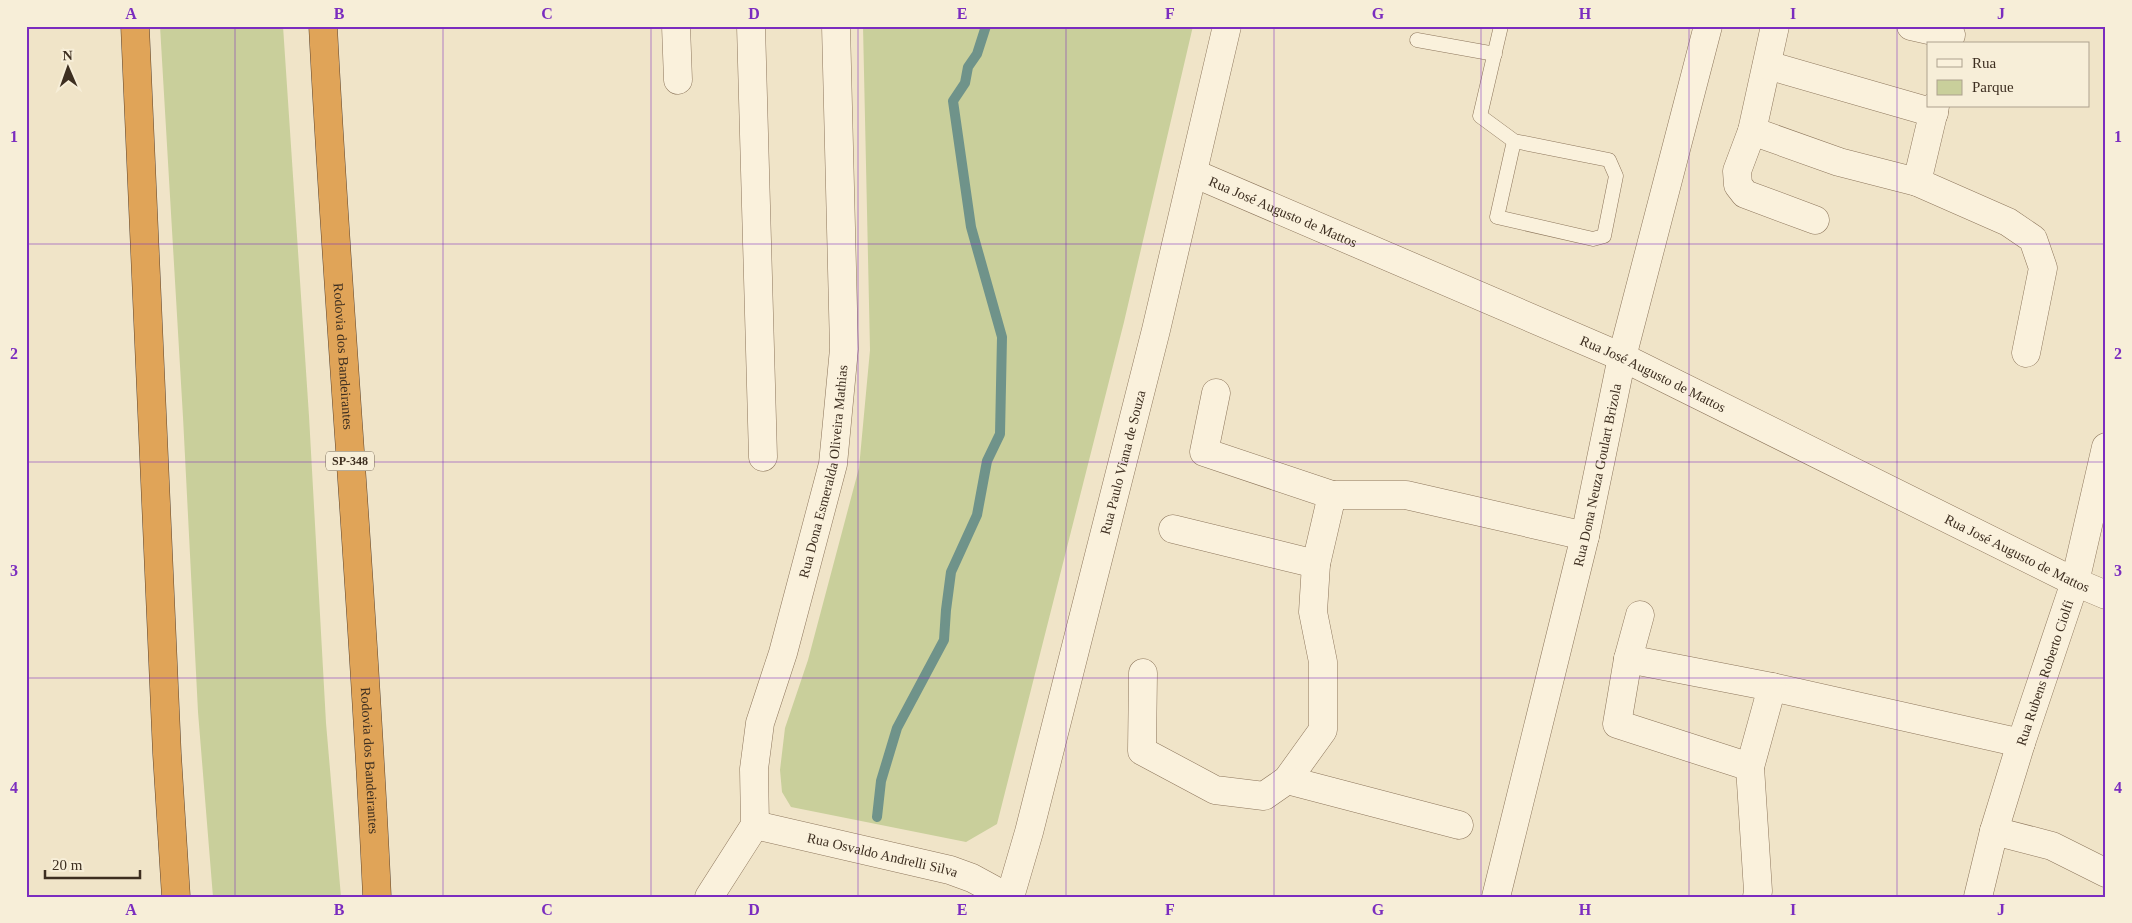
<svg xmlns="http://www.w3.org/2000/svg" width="2132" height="923" font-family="Georgia,serif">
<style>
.green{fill:#c9cf9b}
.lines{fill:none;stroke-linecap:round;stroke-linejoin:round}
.stream{stroke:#6f938a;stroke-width:10}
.lane-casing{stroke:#8d765c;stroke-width:15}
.street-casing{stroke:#8d765c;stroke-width:29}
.highway-casing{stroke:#5b4430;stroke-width:29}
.lane{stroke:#faf1dc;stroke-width:14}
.street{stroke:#faf1dc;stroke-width:28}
.highway{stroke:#e0a458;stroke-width:28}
.grid{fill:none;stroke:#7b2cbf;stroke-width:1;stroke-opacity:0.55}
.labels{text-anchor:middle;stroke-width:4.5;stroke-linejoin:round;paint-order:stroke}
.shield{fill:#f7eed8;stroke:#756857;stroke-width:1}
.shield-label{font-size:12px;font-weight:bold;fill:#3d2e20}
.street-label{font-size:14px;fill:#3d2e20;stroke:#f7eed8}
.neatline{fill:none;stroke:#7b2cbf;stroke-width:2}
.grid-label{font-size:16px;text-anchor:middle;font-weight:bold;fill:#7b2cbf}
</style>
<rect width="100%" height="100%" fill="#f0e4c8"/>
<g class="green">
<path d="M160 26H283L309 416 326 723 341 897H213L198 712 183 417Z"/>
<path d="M863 26H1193L1124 322 997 824 966 842 791 807 782 792 780 770 785 728 808 660 859 468 870 350Z"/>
</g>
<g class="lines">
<path class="stream" d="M877 817 881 781 897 728 944 640 946 610 951 572 977 515 987 461 1000 434 1002 337 971 227 953 101 965 83 968 67 977 54 986 26"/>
<defs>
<g id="lane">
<path d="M1501 26 1480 116 1514 141 1497 217 1593 239 1604 236 1616 176 1609 160 1514 141"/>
<path d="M1417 40 1495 54"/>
</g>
<g id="street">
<path d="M676 26 678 80"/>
<path d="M751 26 763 457"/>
<path d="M1775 26 1752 131 1737 171 1738 185 1745 194 1815 220"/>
<path d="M1911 26 1951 35"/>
<path d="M1767 65 1934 113"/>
<path d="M1752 131 1839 162 1917 182 2008 222 2033 239 2043 268 2026 353"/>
<path id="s1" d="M1193 173 1622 357 2075 582 2106 595"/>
<path d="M1917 182 1935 106"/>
<path d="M1216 393 1204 452 1332 495H1406L1585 536"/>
<path d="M1173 529 1316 564"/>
<path d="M1640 615 1628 659 1617 724 1750 767"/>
<path d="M1628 659 1772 687 2021 743"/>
<path d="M1143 673 1142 751 1215 790 1264 796 1287 780 1323 730V662L1313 612 1316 564 1332 495"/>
<path d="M1287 780 1459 825"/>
<path id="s2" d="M755 825 950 870 972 878 1007 897"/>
<path d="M1994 831 2052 846 2106 873"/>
<path id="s3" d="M709 897 755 825 754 769 760 723 783 653 833 464 844 349 836 26"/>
<path id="s4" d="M1010 897 1029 832 1156 330 1227 26"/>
<path id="s5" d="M1496 897 1585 536 1622 357 1708 26"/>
<path d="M1757 897 1758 891 1750 767 1772 687"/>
<path id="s6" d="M1978 897 1994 831 2021 743 2075 582 2106 447"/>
</g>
<g id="highway">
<path d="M135 26 167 754 176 897"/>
<path id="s7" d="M323 26C338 317 364 606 377 897"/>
</g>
</defs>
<use href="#lane" class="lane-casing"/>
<use href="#street" class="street-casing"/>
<use href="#highway" class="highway-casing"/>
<use href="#lane" class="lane"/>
<use href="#street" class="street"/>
<use href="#highway" class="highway"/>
</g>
<path class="grid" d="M235 26V897M443 26V897M651 26V897M858 26V897M1066 26V897M1274 26V897M1481 26V897M1689 26V897M1897 26V897M26 244H2106M26 462H2106M26 678H2106"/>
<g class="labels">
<rect class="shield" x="326" y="451.5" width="48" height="19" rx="4"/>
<g class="shield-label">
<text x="350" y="465">SP-348</text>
</g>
<g class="street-label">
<text dy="5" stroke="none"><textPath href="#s1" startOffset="98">Rua José Augusto de Mattos</textPath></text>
<text dy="5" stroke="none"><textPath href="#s7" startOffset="331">Rodovia dos Bandeirantes</textPath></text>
<text dy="5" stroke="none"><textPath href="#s1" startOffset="502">Rua José Augusto de Mattos</textPath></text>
<text dy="5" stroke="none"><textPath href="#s4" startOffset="449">Rua Paulo Viana de Souza</textPath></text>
<text dy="5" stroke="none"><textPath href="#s3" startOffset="448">Rua Dona Esmeralda Oliveira Mathias</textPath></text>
<text dy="5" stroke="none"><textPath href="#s5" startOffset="434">Rua Dona Neuza Goulart Brizola</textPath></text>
<text dy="5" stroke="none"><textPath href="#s1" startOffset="908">Rua José Augusto de Mattos</textPath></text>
<text dy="5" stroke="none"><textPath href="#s6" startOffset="234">Rua Rubens Roberto Ciolfi</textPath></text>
<text dy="5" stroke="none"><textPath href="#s7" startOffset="736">Rodovia dos Bandeirantes</textPath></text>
<text dy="5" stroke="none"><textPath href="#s2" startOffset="131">Rua Osvaldo Andrelli Silva</textPath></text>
</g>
</g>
<rect width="2132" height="923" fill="none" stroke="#f7eed8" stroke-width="55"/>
<rect x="1927" y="42" width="162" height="65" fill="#f7eed8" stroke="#ada18e"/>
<rect x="1937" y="59" width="25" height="8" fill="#faf1dc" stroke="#ada18e"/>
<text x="1972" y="68" font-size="15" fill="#3d2e20">Rua</text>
<rect x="1937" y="80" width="25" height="15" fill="#c9cf9b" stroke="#ada18e"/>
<text x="1972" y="92" font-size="15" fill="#3d2e20">Parque</text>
<g transform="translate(68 68) rotate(358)" stroke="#f7eed8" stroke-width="4" paint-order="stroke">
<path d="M0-4L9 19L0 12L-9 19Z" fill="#3d2e20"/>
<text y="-8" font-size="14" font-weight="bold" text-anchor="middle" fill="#3d2e20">N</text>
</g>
<path d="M45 870v8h95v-8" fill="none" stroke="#3d2e20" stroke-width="2.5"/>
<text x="52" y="870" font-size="15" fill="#3d2e20" stroke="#f7eed8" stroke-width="4" paint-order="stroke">20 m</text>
<rect x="28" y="28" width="2076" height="868" class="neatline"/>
<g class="grid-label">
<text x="131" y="19">A</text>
<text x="339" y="19">B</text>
<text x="547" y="19">C</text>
<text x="754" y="19">D</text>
<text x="962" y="19">E</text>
<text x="1170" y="19">F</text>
<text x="1378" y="19">G</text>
<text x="1585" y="19">H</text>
<text x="1793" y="19">I</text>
<text x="2001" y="19">J</text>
<text x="14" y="142">1</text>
<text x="2118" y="142">1</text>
<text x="14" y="359">2</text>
<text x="2118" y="359">2</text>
<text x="14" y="576">3</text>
<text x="2118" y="576">3</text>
<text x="14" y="793">4</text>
<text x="2118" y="793">4</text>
<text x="131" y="915">A</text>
<text x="339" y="915">B</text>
<text x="547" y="915">C</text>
<text x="754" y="915">D</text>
<text x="962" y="915">E</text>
<text x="1170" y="915">F</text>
<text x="1378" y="915">G</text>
<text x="1585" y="915">H</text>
<text x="1793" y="915">I</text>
<text x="2001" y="915">J</text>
</g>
</svg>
